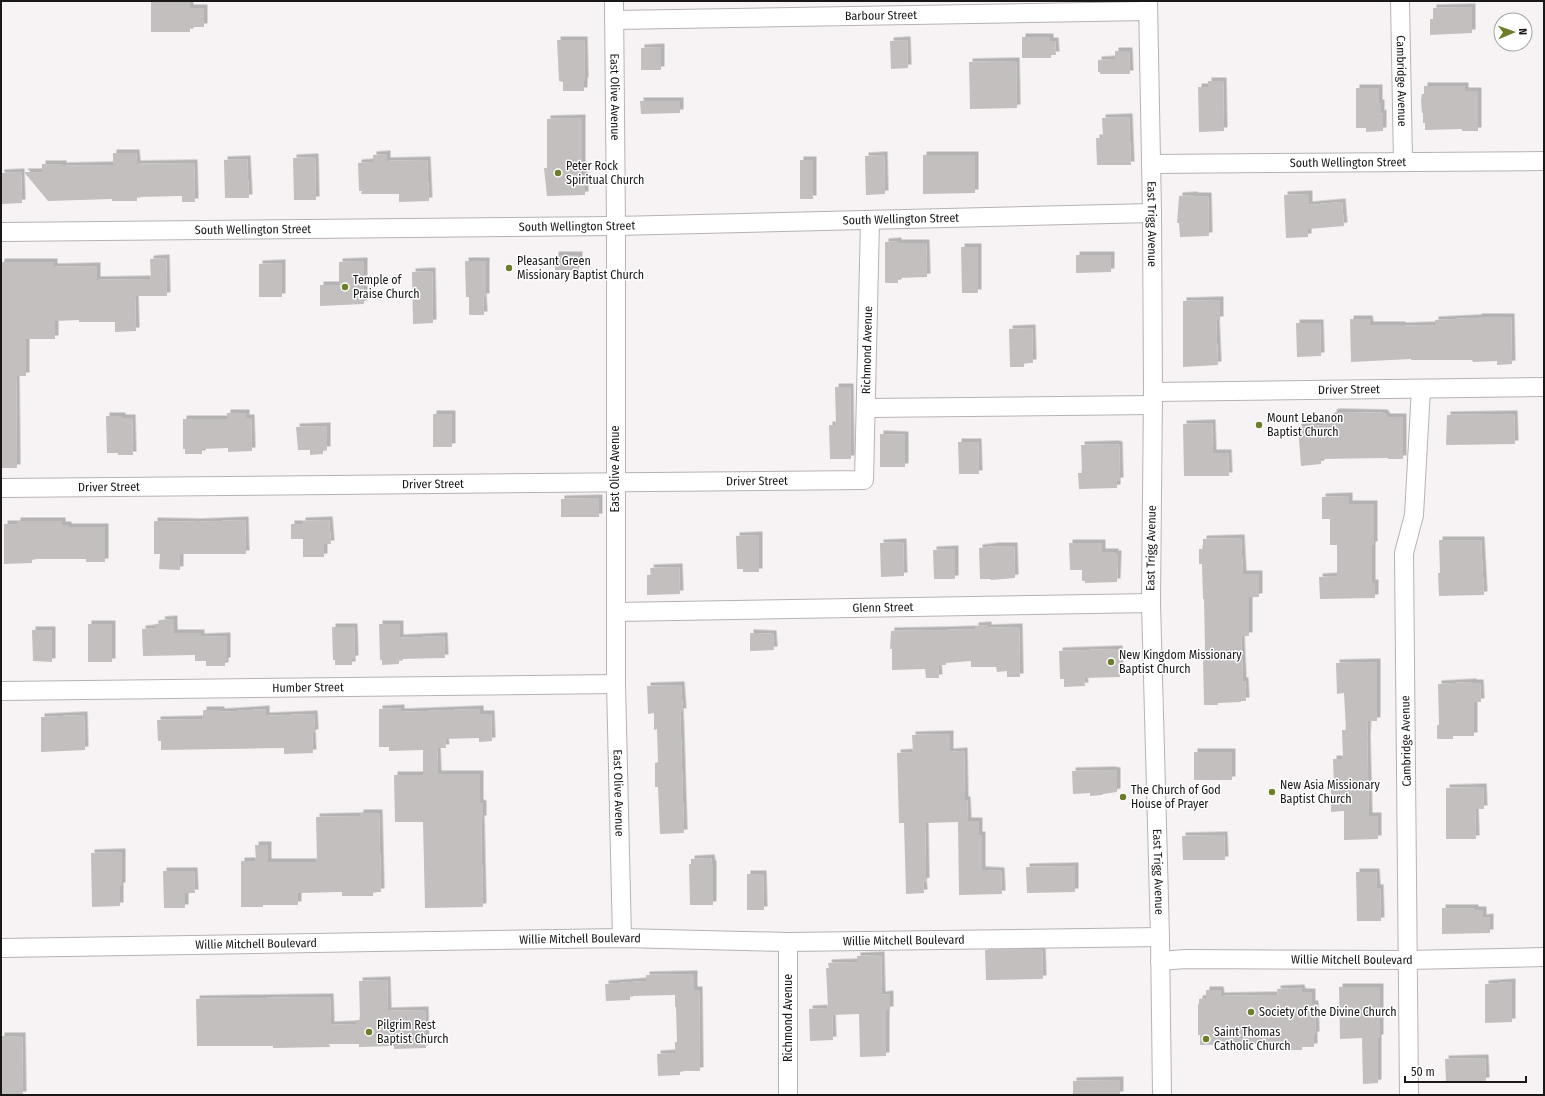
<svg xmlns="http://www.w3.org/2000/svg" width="1545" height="1096" font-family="'Fira Sans Condensed',sans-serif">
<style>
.building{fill:#c3bfbe;filter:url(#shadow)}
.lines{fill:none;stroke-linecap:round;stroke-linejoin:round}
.minor-casing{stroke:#b6b2b2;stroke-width:20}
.minor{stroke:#fff;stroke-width:18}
.poi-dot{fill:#6c7d2b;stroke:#fff;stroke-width:1.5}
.labels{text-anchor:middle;stroke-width:3;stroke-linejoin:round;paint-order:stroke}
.street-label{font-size:12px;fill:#191718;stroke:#fff}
.poi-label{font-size:12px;fill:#191718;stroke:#fff;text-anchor:start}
</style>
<defs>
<filter id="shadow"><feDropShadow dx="3.5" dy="-3.5" stdDeviation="0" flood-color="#0004"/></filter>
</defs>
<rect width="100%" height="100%" fill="#f7f3f4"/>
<g class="building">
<path d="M151 1H190V8H204V27H190V32H151Z"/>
<path d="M1472 7V33L1430 35V19H1433V8Z"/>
<path d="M1022 37H1050V41H1055L1056 55H1051V58H1022Z"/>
<path d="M557 40H584L585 81H584V91H563V82L559 81Z"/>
<path d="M907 40 908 68 891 69 890 41Z"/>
<path d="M661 47V70H641V48Z"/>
<path d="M1115 51H1129L1130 74H1100V72H1098V60L1115 59Z"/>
<path d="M1016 61 1017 108 970 109 969 62Z"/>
<path d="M1208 81H1223L1224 131 1199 132 1198 87H1208Z"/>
<path d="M1424 86H1465V91H1478V131H1462V129L1425 130V123H1423V113H1422L1421 100 1422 94H1424Z"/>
<path d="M1356 88H1379V103H1381V114L1383 113V131L1366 132V128H1356Z"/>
<path d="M640 101H680V113L641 114Z"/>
<path d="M1129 117 1131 165H1097L1096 138H1103L1102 118Z"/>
<path d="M582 118V175H585V195L547 196 544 168H547V119Z"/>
<path d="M113 153H136L137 164 194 163 195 202H182V196L137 197V201H112V199L48 201 24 172H42V164H63V166L113 165Z"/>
<path d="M387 154V161L427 160 429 201 399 202V194H361L362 191H359L358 163 373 162V155Z"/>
<path d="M884 155 885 194 866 195 865 156Z"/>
<path d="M923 155H975V193L923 194Z"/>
<path d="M315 157 316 200H294L293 158Z"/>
<path d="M247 159 249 198H225L224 160Z"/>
<rect x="800" y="160" width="13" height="39"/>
<path d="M21 172 22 203 1 204V173Z"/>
<path d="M1309 194V205L1342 202 1344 226 1308 229V237L1286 238 1284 195Z"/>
<path d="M1194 195V196H1208L1209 236 1180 237 1179 223H1177L1179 196Z"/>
<path d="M898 241V243H926L927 277 898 278V283H885V242Z"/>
<path d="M961 247H978V293H962Z"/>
<rect x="555" y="255" width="24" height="15"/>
<path d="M1076 255H1111V272L1076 273Z"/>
<path d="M166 258 167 296H135L136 331 115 332V322H79V320L55 321V339H26V376H16L17 468H1V262H54V267L97 266V280L151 279 150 259Z"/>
<path d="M364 261V304L320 306V285H339V262Z"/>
<path d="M465 261H486V297H483L484 315H469V297H466Z"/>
<path d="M282 263V297H259V264Z"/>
<path d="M432 271 433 323 413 324 412 272Z"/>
<path d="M1220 300V320H1216L1218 365 1183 367V301Z"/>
<path d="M1478 317H1511L1512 364 1497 365V361L1473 362 1472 360H1411V359L1351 362 1350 319H1369L1370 325H1402V326L1435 325V320L1478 318Z"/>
<path d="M1296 323H1320L1321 356 1297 357Z"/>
<path d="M1032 328 1033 363H1024V367H1010L1009 329Z"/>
<path d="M835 387H850L851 459H830L829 425H836Z"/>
<path d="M1336 412 1384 413 1387 417H1403V459H1388V458L1321 459V464L1301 466 1298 427 1327 425V419H1334L1333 413Z"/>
<path d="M227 413H246V418H251L252 451 228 452V448L202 449V454H185V449H183V419H227Z"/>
<rect x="433" y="414" width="19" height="33"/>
<path d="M1514 414 1515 444 1446 445 1447 415Z"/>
<path d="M106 416H122V418H132L133 455H118V453H107Z"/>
<path d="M1212 423 1213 453H1228L1229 476H1184L1183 424Z"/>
<path d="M327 426V450H323V454L310 455V450H298L296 427Z"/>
<path d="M880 434 905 435V467H880Z"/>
<path d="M958 442H978L979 474H959Z"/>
<path d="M1115 444 1119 445 1120 481H1117V488L1079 489 1078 473H1082L1081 445Z"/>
<path d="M1349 496V504H1374V545H1372V583H1375V598L1320 599 1319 577 1337 576V545H1330V519H1322V497Z"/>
<path d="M599 498V517H561V499Z"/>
<path d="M245 520 246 554H180V570L159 569 160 554H154V521L198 522Z"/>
<path d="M329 520 331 544H324V557H303V539H291V524H302V521Z"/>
<path d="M17 521H62V525H68V527H105V562H86V559H32V563L4 564V524H17Z"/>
<path d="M759 535V572H743V569H737L736 536Z"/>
<path d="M1241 538 1243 574H1259V597H1249V636H1241L1243 681H1245L1246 701H1241V702L1218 703V705H1204L1203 657H1204L1205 648 1204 599H1203L1202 564H1199V549H1203V539Z"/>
<path d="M1439 540H1481L1484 595 1439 596 1438 573H1440Z"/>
<path d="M903 542 904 576 881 577 880 543Z"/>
<path d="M1069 543H1102V552H1115V554H1118L1117 582 1085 583V581H1082V570H1070Z"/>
<path d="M996 546H1014L1015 578 991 580 990 579H980L979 548Z"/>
<path d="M955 549V579H934L933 550Z"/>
<path d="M679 567 680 594 647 595V575H651L650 568Z"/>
<path d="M174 619V633H201V637L227 636V661H225V666H206V661H195V655L143 656 142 629 155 628V624L162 623 161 620Z"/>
<rect x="88" y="624" width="24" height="38"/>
<path d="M379 624H400V638L444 636 445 658 401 659 399 660V664L382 665V660H380Z"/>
<path d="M988 625V628L1019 627 1020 677H1007V671L997 672 996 667H971V661L946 663V665H938L939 678H926L925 669 892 670V649H890L891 631 947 630 975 629V626Z"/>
<path d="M332 627H354L355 659H352V665H335V660H333Z"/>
<path d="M32 630H52V662L33 661Z"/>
<path d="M750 633 773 634 774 650 750 651Z"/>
<path d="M1119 649 1120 677 1084 678 1085 686 1064 687V679H1060L1059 651Z"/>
<path d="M1377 662V721H1368L1367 738 1369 816H1378V839L1344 840V811L1331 812V788H1334L1333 759H1343L1342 730H1346L1344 693 1337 694 1336 663Z"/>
<path d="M1473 682V683H1480L1481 702H1474V736H1453V739H1437V725H1439L1438 684Z"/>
<path d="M681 685 683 712H680L681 738 684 833 660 834 658 787H655V763L658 762 657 729 654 730V713L648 714 647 686Z"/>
<path d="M401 708V712L480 709V714H491L492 741 479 742V738L445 739 446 748H437L438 774H480V803L483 804V819H481L483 907 425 908 423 822H395L394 775H423V750L389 751V747H379V709Z"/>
<path d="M266 709V716L314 714 315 733H312L313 753 284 754V748L161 750V741H158L157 720 202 719V717H203V710H221V712Z"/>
<path d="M84 715 85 750 41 752V717Z"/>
<path d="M950 734V752L964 751 965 800H967L968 821H979V835H982V870L1001 871 1002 894 959 895 958 822 925 823 926 881 923 882 924 893 906 894 904 823H899L897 753 913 752 912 735Z"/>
<rect x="1194" y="752" width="38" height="28"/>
<path d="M1111 770 1117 771V792L1103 794 1102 795 1090 796V793L1073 794 1072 771Z"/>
<path d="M1483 787 1484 809H1475L1476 839H1446V788Z"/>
<path d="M360 813H379L381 892H373V896H342V892L298 893V905H263V907H241V861H256L255 845H268V862H317L316 817 360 816Z"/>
<path d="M1224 835 1225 860H1183L1182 836Z"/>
<path d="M122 852V886H120V906L92 907 91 853Z"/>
<path d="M711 858 712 864H713V905H690L689 864H691V859Z"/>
<path d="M1075 866V892L1027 893 1026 867Z"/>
<path d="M163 871H194L195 893H185V908H164Z"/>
<path d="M1356 872H1376L1377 888H1380L1381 921H1357Z"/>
<path d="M747 874H763L764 910H747Z"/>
<path d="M1442 908H1475V910H1483V918L1490 917V933L1442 934Z"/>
<path d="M1042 949 1043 979 986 980 985 950Z"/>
<path d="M881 955 882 995 890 994V1010H886V1056L860 1057 859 1014 832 1015 833 1040 810 1041 809 1009 828 1008 826 968H829L828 963 857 962V956Z"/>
<path d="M694 974V990H699L700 1071H680V1075L658 1076 657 1054 675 1053V1042H677L676 1007H675V995L630 996V1000L606 1001 605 984 646 981V975Z"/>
<path d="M387 980 388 1011 425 1010 426 1048 394 1049V1046L359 1047V1044H329L330 1047 273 1048V1046H197L196 999 330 997 331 1025 356 1024V1020H360L359 981Z"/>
<path d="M1512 982V1022L1485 1023V984Z"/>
<path d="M1339 987H1380V1038H1378V1083L1363 1084 1362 1038 1340 1039Z"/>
<path d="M1301 988 1302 992H1312V1004H1315L1316 1035H1314V1047H1302V1050H1279V1043L1200 1045V1035H1198V1004H1199V999L1206 998V990H1220L1221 996 1278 995 1277 989Z"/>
<path d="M1 1036H22L23 1095H1Z"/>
<path d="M1485 1058 1486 1081 1446 1082 1445 1059Z"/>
<path d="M1120 1080V1095H1073V1081Z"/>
</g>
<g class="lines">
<defs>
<g id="minor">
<path id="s1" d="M614 1 616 226V684L622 938"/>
<path id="s2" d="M1148 1 1152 213 1153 392 1151 603 1160 937 1162 1095"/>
<path id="s3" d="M1400 1 1403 162"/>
<path id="s4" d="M614 20 1148 11"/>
<path id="s5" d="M1151 164 1544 161"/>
<path id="s6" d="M1 232 616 226 1152 213"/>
<path id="s7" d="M1153 392 1544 387"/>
<path d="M867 408 1153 405"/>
<path id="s8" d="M1 488 864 480 870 221"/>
<path id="s9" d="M616 612 1151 603"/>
<path id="s10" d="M1 691 616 684"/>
<path id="s11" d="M1 948 622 938 788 942 1160 937"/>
<path id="s12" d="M1160 961 1186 959 1408 960 1544 957"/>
<path d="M788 1095V942"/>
<path d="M1409 1095 1404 553 1414 515 1421 389"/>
</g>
</defs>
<use href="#minor" class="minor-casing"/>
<use href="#minor" class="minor"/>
</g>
<g class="poi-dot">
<circle cx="558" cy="173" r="4"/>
<circle cx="509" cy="268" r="4"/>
<circle cx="345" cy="287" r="4"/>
<circle cx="1259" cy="425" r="4"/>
<circle cx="1111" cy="662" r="4"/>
<circle cx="1272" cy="792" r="4"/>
<circle cx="1123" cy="797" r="4"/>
<circle cx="1251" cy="1012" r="4"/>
<circle cx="369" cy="1032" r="4"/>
<circle cx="1206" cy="1039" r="4"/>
</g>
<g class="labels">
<g class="street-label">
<text dy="4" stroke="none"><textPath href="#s4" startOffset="267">Barbour Street</textPath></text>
<text dy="4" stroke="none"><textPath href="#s3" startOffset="80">Cambridge Avenue</textPath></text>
<text dy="4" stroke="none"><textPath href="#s1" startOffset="96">East Olive Avenue</textPath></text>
<text dy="4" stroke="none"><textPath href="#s5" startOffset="197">South Wellington Street</textPath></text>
<text dy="4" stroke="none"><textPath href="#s6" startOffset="900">South Wellington Street</textPath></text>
<text dy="4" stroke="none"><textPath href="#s2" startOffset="223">East Trigg Avenue</textPath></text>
<text dy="4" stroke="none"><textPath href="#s6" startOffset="576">South Wellington Street</textPath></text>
<text dy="4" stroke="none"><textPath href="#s6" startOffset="252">South Wellington Street</textPath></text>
<text dy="4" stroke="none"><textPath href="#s8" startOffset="993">Richmond Avenue</textPath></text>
<text dy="4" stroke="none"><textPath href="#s7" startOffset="196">Driver Street</textPath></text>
<text transform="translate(615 469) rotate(-90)" y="4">East Olive Avenue</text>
<text dy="4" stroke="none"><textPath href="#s8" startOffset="756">Driver Street</textPath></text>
<text dy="4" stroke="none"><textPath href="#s8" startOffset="432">Driver Street</textPath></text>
<text dy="4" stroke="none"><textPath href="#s8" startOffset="108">Driver Street</textPath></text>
<text transform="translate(1151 548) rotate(-89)" y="4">East Trigg Avenue</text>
<text dy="4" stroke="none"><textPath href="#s9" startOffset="267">Glenn Street</textPath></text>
<text dy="4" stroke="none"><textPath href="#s10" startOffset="307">Humber Street</textPath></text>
<text transform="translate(1406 741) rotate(-91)" y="4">Cambridge Avenue</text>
<text dy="4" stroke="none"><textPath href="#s1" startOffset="792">East Olive Avenue</textPath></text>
<text dy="4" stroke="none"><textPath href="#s2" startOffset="871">East Trigg Avenue</textPath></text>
<text dy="4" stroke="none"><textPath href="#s11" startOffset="579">Willie Mitchell Boulevard</textPath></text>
<text dy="4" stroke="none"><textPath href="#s11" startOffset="903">Willie Mitchell Boulevard</textPath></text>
<text dy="4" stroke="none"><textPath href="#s11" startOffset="255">Willie Mitchell Boulevard</textPath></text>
<text dy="4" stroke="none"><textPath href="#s12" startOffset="192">Willie Mitchell Boulevard</textPath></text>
<text transform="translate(788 1018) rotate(-90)" y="4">Richmond Avenue</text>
</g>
<g class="poi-label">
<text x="566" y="170">Peter Rock<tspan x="566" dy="14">Spiritual Church</tspan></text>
<text x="517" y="265">Pleasant Green<tspan x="517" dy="14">Missionary Baptist Church</tspan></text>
<text x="353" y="284">Temple of<tspan x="353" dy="14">Praise Church</tspan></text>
<text x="1267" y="422">Mount Lebanon<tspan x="1267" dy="14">Baptist Church</tspan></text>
<text x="1119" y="659">New Kingdom Missionary<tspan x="1119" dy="14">Baptist Church</tspan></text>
<text x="1280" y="789">New Asia Missionary<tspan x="1280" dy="14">Baptist Church</tspan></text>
<text x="1131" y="794">The Church of God<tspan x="1131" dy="14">House of Prayer</tspan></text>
<text x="1259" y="1016">Society of the Divine Church</text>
<text x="377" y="1029">Pilgrim Rest<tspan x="377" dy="14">Baptist Church</tspan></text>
<text x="1214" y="1036">Saint Thomas<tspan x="1214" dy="14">Catholic Church</tspan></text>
</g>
</g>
<rect width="1545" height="1096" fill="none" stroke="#191718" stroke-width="4"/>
<g transform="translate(1513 32) rotate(88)"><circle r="19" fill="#ffffff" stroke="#a3a2a3"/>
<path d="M0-3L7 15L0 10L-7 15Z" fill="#6c7d2b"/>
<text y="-6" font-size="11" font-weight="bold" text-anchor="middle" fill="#191718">N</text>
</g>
<path d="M1405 1076v6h121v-6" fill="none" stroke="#191718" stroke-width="2"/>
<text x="1411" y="1076" font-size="12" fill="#191718" stroke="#ffffff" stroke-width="3" paint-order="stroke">50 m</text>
</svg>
